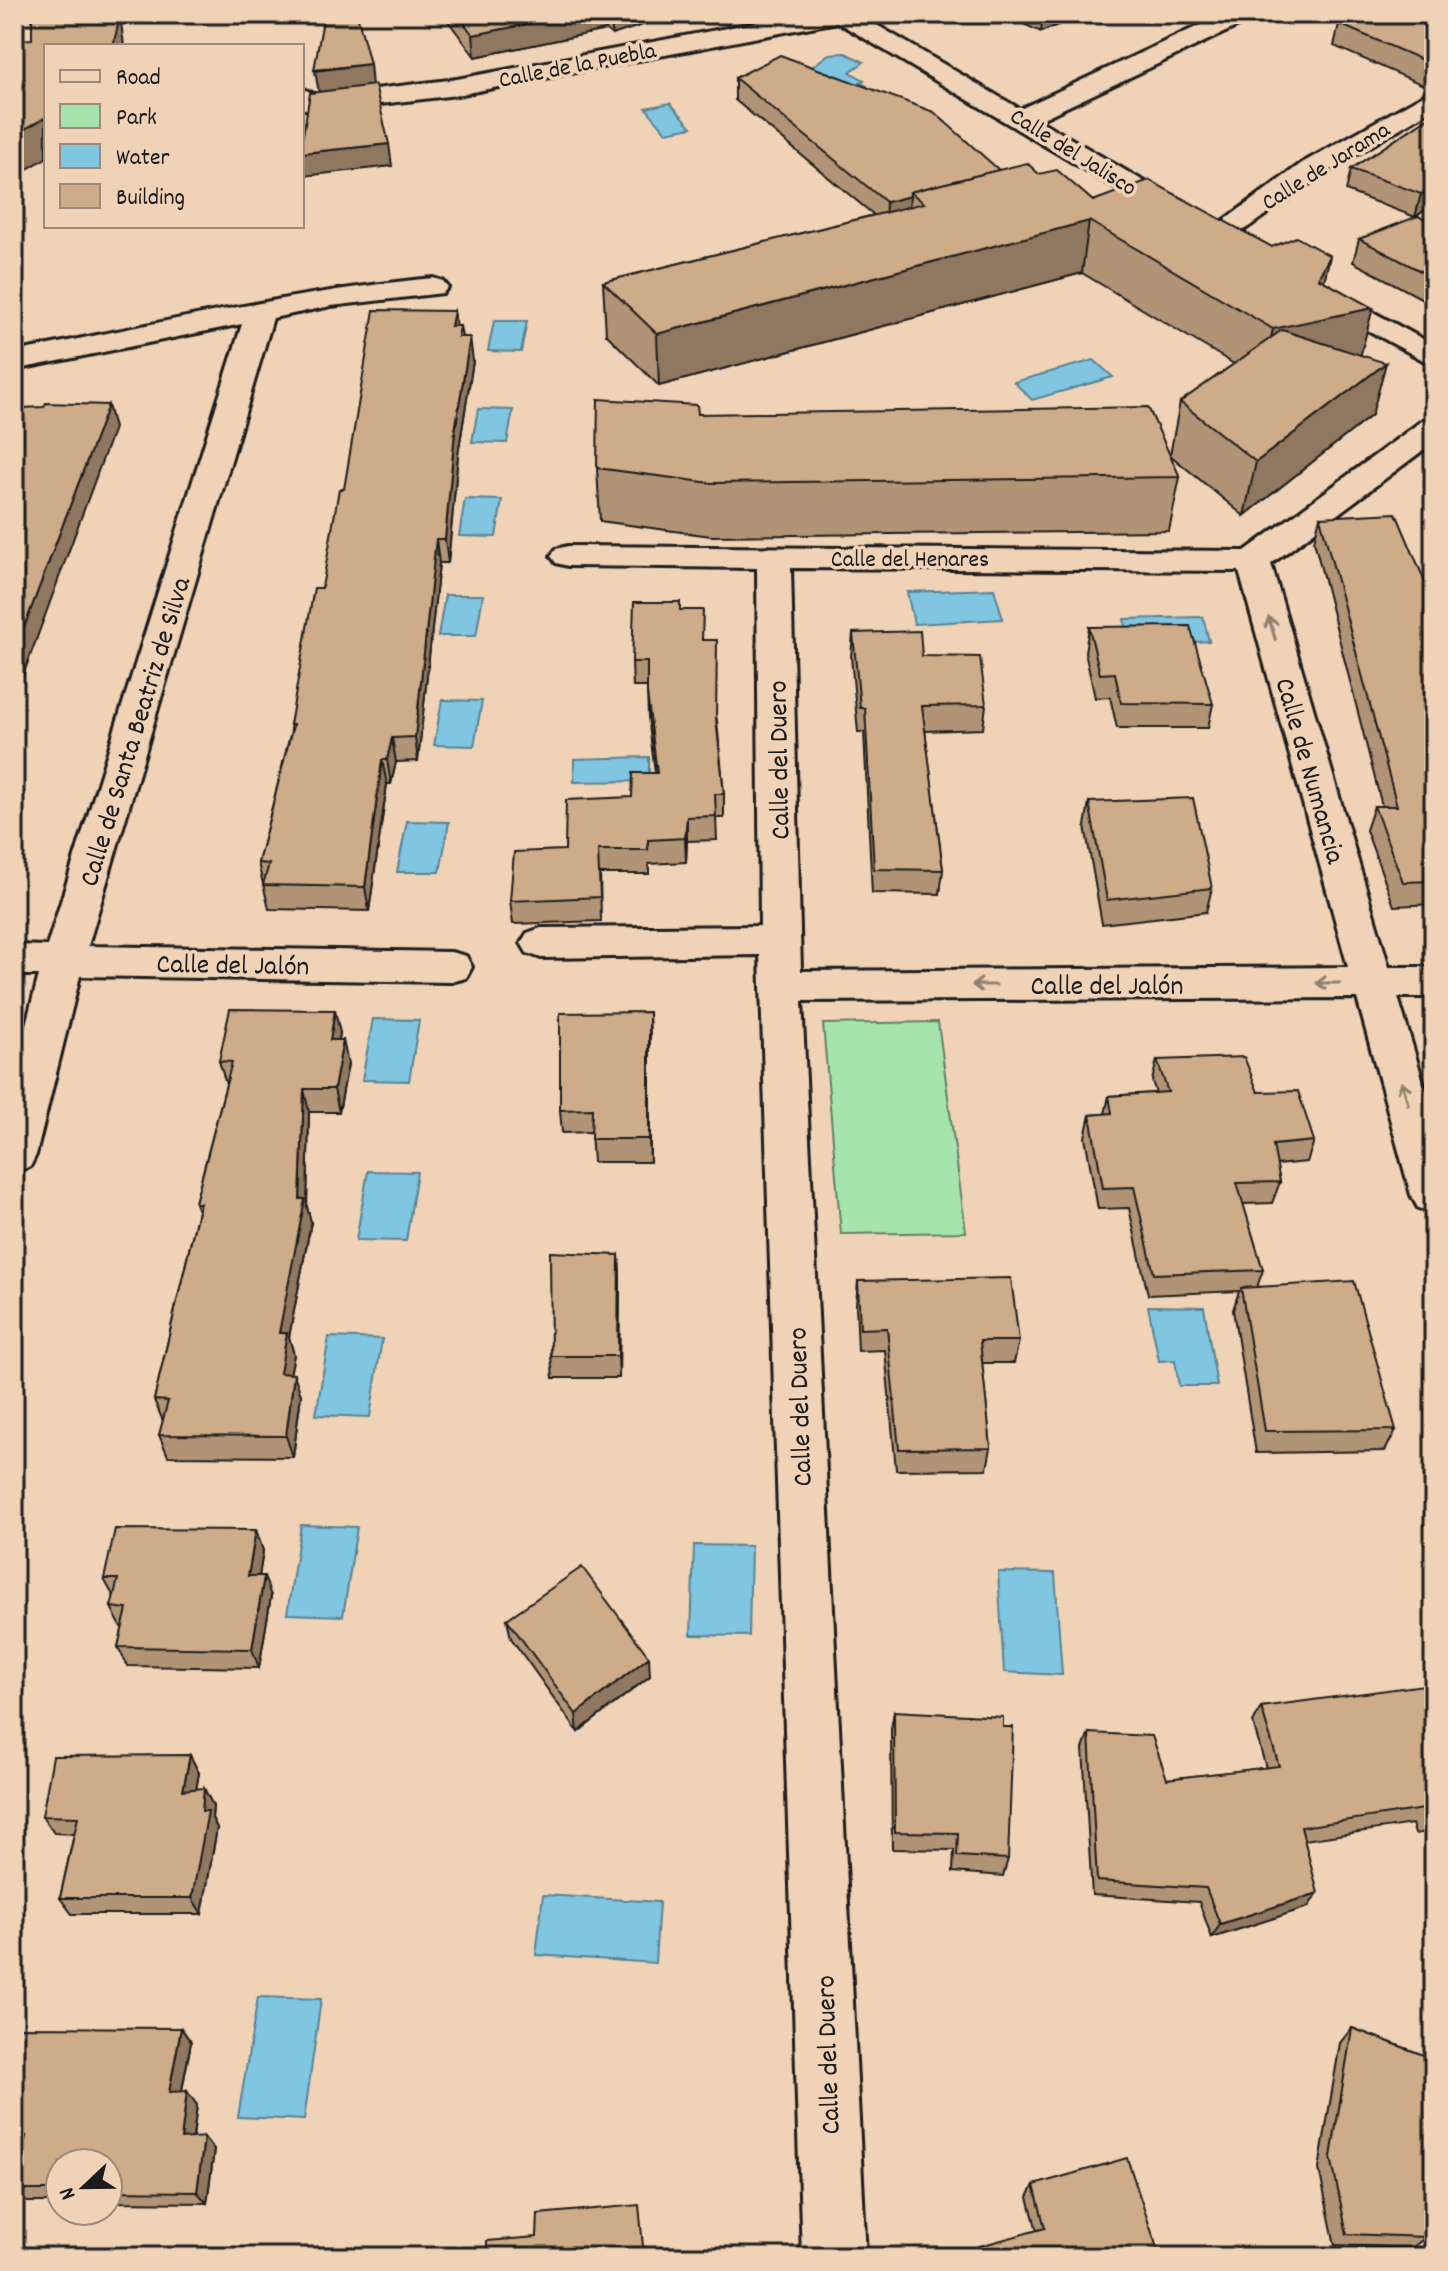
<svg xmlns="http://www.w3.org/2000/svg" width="1448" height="2271" font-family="Dekko,sans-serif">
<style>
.green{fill:#a5e5ad;stroke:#608064;stroke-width:2}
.water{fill:#80c6e1;stroke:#588292;stroke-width:2}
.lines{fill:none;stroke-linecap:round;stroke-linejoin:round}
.minor-casing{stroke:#1c1c1c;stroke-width:6}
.minor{fill:#f0d3b7;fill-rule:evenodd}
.wall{fill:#b19476;stroke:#1c1c1c;stroke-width:2}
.shaded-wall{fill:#907860;stroke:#1c1c1c;stroke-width:2}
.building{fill:#ceac89;stroke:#1c1c1c;stroke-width:2}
.oneway{stroke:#918171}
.labels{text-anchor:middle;stroke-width:7;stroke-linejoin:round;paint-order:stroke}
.far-street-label{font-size:24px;fill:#1c1c1c;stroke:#f0d3b7}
.street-label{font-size:28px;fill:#1c1c1c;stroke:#f0d3b7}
</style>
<rect width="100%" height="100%" fill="#f0d3b7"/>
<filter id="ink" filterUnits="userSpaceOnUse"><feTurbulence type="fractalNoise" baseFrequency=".0125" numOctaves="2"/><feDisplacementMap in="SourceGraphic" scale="16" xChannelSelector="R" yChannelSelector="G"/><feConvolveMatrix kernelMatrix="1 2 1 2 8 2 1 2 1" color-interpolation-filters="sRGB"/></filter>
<g filter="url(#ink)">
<path class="green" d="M938 1022 966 1232 841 1234 823 1024Z"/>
<g class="water">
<path d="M845 53 864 62 850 72 864 80 860 82 867 86 866 89 810 68 829 54Z"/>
<path d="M670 103 692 127 666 132 646 108Z"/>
<path d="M494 321H527L521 352 488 351Z"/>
<path d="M1094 360 1113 377 1032 400 1014 382Z"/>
<path d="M478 409 513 410 507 443 472 442Z"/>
<path d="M465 499 502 500 496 537 459 536Z"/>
<path d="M994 589 1003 619 914 624 907 592Z"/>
<path d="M445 595H483L476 636H438Z"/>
<path d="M1203 617 1209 641 1131 646 1124 619Z"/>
<path d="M442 700 482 701 474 746 434 745Z"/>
<path d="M649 757V781L574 782V759Z"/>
<path d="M407 821 449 822 440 872H397Z"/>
<path d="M373 1019 419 1020 409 1081 362 1080Z"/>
<path d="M368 1171 417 1172 406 1241 356 1240Z"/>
<path d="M1148 1306 1204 1307 1217 1386H1179L1175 1360 1159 1361Z"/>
<path d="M329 1337 382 1339 370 1417 316 1415Z"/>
<path d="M301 1525 357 1527 343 1616 287 1614Z"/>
<path d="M694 1545 751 1546 749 1636 691 1635Z"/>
<path d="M998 1572 1055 1573 1062 1675 1004 1672Z"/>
<path d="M543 1895 659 1902 655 1963 536 1955Z"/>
<path d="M258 1997 321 1999 304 2120 238 2117Z"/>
</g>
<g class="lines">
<defs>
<g id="minor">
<path d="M801 14H858L1020 109 1224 14H1256L1253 19 1039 120 1193 210 1197 216 1193 222H1173L837 22 457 95 313 112 302 108V88L318 96 457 79Z"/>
<path d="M1434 89V108L1322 175 1227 242H1207L1203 236 1302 163Z"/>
<path d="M433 278 443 281 448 287 443 293 331 306 273 318 88 946 451 952 466 956 472 967 466 978 451 982 80 976 36 1155 30 1167 14 1172V1070L39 975H14V945L47 946 242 324 14 370V352C155 324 291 292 433 278Z"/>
<path d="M1317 282 1434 345V366L1307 297 1302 291 1307 285Z"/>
<path d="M1434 418V442L1271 564 1389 967H1434V997H1398L1434 1118V1213L1418 1208 1411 1195 1357 998 802 1001 866 2257H802L760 955 541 958 527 953 521 943 527 933 541 928 760 926 757 568 568 566 556 563 551 556 556 549 568 546 1245 551 1423 420ZM791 568 1239 571 1348 967 801 971Z"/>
</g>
</defs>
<use href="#minor" class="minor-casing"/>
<use href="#minor" class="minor"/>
</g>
<g class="wall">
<path d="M443 14H676L612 35 606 30 475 57Z"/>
<path d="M1002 14H1084L1041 32Z"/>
<path d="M1434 14V86L1430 88 1334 46 1339 24Z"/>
<path d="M735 78 999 170 1039 174 1093 201 1324 282 1361 355 1372 415 1244 516 1170 455 1180 402 1234 364 1082 273 659 386 606 334 603 282 874 215 735 100Z"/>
<path d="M1434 114V204L1415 217 1346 191 1351 169Z"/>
<path d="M1434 224V305L1353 262 1359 239Z"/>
<path d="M454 311 456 326H460L462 337 473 361 458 455 448 563H439L418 761 396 762 391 784H387L369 911 269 909 258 863 291 731 290 725 322 588Z"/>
<path d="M698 414 1180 477 1169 531 711 536 600 521 597 468Z"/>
<path d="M1320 517 1434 603V904L1394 906 1366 830 1374 806H1382L1314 541Z"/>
<path d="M680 610 703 640 717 721 724 794V818H716L717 840 687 841 686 862 649 864V874H600L601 921 513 924 510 901 565 850 632 797 655 773 648 717 647 687H633L632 662Z"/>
<path d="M1089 627 1213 704 1208 728H1117L1110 697 1095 698 1085 652Z"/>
<path d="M853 633 922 656 986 705 983 729 925 731 943 870 940 894 872 893 864 732H858L851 657Z"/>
<path d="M1089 802 1212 888 1206 912 1102 924 1085 826Z"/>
<path d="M340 1033 339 1040 348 1064 339 1112H309L307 1207 311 1222 289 1337 294 1355 290 1374 301 1395 293 1457 168 1456 159 1435 163 1421 154 1400 198 1211 195 1203 226 1084 219 1061Z"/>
<path d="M650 1035V1162H593L591 1132 562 1133 560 1110Z"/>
<path d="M1157 1060 1258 1092 1314 1141 1307 1162 1276 1165 1280 1182 1272 1203 1243 1204 1263 1270 1257 1287 1396 1430 1385 1451 1256 1453 1233 1310 1239 1291 1148 1295 1129 1208 1098 1209 1085 1137 1090 1115 1105 1114 1109 1096 1156 1093 1152 1081Z"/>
<path d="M619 1255 620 1278 619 1378H553L551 1356Z"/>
<path d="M858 1281 1019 1341 1014 1363H982L991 1448 987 1469 896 1470 885 1350 858 1351 856 1304Z"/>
<path d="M256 1530 263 1551 259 1576 271 1596 259 1668 128 1666 118 1647 123 1627H121L111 1607 114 1597 104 1579Z"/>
<path d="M507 1619 650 1676 578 1732 511 1638Z"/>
<path d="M1434 1692V1831L1415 1834 1412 1824 1304 1840 1308 1907 1212 1938 1199 1902 1092 1895 1083 1749 1089 1733 1167 1779 1266 1768 1253 1723 1261 1707Z"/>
<path d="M894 1711 1008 1859 1003 1876 953 1872 954 1850 892 1849 891 1729Z"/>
<path d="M199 1773 196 1789 213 1806 212 1818 217 1828 202 1914H72L60 1898 74 1834 54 1833 42 1816Z"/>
<path d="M181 2028 191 2042 182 2091 197 2105 193 2138 214 2150 207 2203 108 2202V2163H60V2202H27L14 2191V2186L23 2147 14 2139V2035Z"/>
<path d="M1352 2028 1434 2059V2190L1433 2189 1426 2237 1412 2248 1335 2245 1319 2169 1340 2043Z"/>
<path d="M1034 2185 1160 2257H950L951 2254 1037 2231 1028 2197Z"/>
</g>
<g class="shaded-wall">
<path d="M117 14H120L124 46H113Z"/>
<path d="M577 14H605L606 30 475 57 473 35Z"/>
<path d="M611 14H676L612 35Z"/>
<path d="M1043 14H1084L1041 32Z"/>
<path d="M370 64 372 86 319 93 315 71Z"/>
<path d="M1434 73V86L1430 88Z"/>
<path d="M46 117V158L14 177V135Z"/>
<path d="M389 144 392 166 304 176 302 153Z"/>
<path d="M1434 185V204L1415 217 1421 194Z"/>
<path d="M910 196 908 219 885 224 886 202Z"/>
<path d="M1089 221 1082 273 659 386 657 334Z"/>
<path d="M1330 256 1318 307 1373 308 1359 361 1261 381 1273 329 1318 278Z"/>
<path d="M454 311 457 334 451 326Z"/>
<path d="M470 337 473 361 458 455 448 563 445 539 455 431Z"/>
<path d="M1386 363 1372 415 1244 516 1256 462Z"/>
<path d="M108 405 114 428 14 700V654Z"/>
<path d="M436 539 439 563 418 761 415 737Z"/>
<path d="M392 738 396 762 391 784 387 760Z"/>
<path d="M382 760 387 784 369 911 365 887Z"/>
<path d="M687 817V841L686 862 685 838Z"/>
<path d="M335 1010 340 1033 335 1064 330 1040Z"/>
<path d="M649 1012 650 1035V1162L649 1139Z"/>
<path d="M343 1040 348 1064 339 1112 334 1089Z"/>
<path d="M304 1089 309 1112 307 1207 311 1222 289 1337 294 1355 286 1395 280 1373 279 1333 300 1199Z"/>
<path d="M619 1255 620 1278 619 1378 618 1356Z"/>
<path d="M294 1374 301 1395 293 1457 286 1436Z"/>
<path d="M256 1530 263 1551 256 1596 248 1576Z"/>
<path d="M264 1576 271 1596 259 1668 252 1649Z"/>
<path d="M649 1657 650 1676 578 1732 576 1714Z"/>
<path d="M190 1755 199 1773 193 1808 183 1790Z"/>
<path d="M204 1788 213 1806 212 1818 217 1828 202 1914 192 1898Z"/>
<path d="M1318 1893 1308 1907 1212 1938 1220 1924Z"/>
<path d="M181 2028 191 2042 179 2105 169 2092Z"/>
<path d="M187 2091 197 2105 191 2152 181 2139Z"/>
<path d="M204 2137 214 2150 207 2203 197 2192Z"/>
</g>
<g class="building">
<path d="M32 14H117L118 25 113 46H46V117L14 135V40L32 39Z"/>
<path d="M324 14H357L370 64 314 70Z"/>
<path d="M457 14H577L473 35Z"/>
<path d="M1365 14H1434V65L1339 24Z"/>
<path d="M780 55 934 112 999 170 910 192V196L886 202 735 78Z"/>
<path d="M375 85 389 144 302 153V141L310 93Z"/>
<path d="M1434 114V185L1421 194 1351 169Z"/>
<path d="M1027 163 1039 174 1057 170 1093 201 1149 180 1272 247 1296 237 1330 256 1318 278 1373 308 1273 329 1089 221 657 334 603 282 924 203 910 192Z"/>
<path d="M1418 216 1434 224V278L1359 239Z"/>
<path d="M374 310 454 311 451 326H460L458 337H470L455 431 445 539H436L415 737 392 738 387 760H382L365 887 263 885 269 864 258 863 293 725H290L314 588H322L339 489H344Z"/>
<path d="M1282 330 1386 363 1256 462 1180 402Z"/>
<path d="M598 399 697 405 698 414 1148 407 1180 477 711 483 597 468Z"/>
<path d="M46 403 108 405 14 654V422L21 408 44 407Z"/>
<path d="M1396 513 1434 603V881L1403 882 1374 806H1397L1320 517Z"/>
<path d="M634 602H680V610H703L702 640H717L716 718 724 794H715L716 816 687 817 685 838 648 840V850H598L600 897 510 901 514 852 565 850 566 800 632 797 633 773H657L647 693V662H632Z"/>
<path d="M1190 626 1213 704 1121 703 1115 673 1100 674 1089 627Z"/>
<path d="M920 631 922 656 980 657 986 705 922 706 943 870 874 869 865 708H860L853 633Z"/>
<path d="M1193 798 1212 888 1107 900 1089 802Z"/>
<path d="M230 1009 335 1010 330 1040H343L334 1089H304L300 1199H305L279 1333H287L280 1373 294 1374 286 1436 159 1435 168 1401 154 1400 200 1203H195L232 1062 219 1061Z"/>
<path d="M649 1012V1139H591L592 1109 560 1110V1013Z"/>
<path d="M1244 1057 1258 1092 1298 1091 1314 1141 1273 1145 1280 1182 1237 1183 1263 1270 1154 1274 1134 1187 1103 1188 1090 1115 1112 1113 1109 1096 1168 1092 1157 1060Z"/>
<path d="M550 1252 619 1255 618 1356H551Z"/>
<path d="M1011 1278 1019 1341H980L991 1448 899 1449 887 1328 860 1329 858 1281Z"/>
<path d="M1354 1281 1396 1430 1265 1431 1241 1288Z"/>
<path d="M115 1529 256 1530 248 1576H264L252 1649 118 1647 127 1609 111 1607 118 1579H104Z"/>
<path d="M582 1567 649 1657 576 1714 507 1619Z"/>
<path d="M1431 1684 1434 1692V1818L1426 1819 1423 1809 1301 1827 1318 1893 1220 1924 1206 1888 1097 1881 1089 1733 1152 1736 1167 1779 1279 1766 1261 1707Z"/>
<path d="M894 1711 1003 1717V1727H1013L1008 1859 957 1856 958 1833 895 1832Z"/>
<path d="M190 1755 183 1790 204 1788 202 1811H208L192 1898H60L78 1817 42 1816 53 1756Z"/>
<path d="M16 2027 181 2028 169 2092 187 2091 181 2139 204 2137 197 2192 108 2191V2163H60V2190H14L26 2136 14 2135V2109L17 2095H14V2035Z"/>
<path d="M1352 2028 1434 2059V2180L1426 2237 1347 2234 1331 2157Z"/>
<path d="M1127 2158 1160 2257H952L951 2254 1045 2228 1034 2185Z"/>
<path d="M639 2205 644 2257H487V2241L537 2237 538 2214Z"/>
</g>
<defs><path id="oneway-shaft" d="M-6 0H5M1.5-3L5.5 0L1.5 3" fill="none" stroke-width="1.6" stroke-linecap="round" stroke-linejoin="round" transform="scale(2)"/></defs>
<g class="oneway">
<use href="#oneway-shaft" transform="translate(1272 628) rotate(-106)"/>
<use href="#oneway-shaft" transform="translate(1328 983) rotate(180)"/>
<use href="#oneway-shaft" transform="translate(984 985) rotate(180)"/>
<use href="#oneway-shaft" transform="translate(1405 1093) rotate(-106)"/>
</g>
</g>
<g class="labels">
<g class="far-street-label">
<text transform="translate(577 64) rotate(-11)" y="8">Calle de la Puebla</text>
<text transform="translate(1074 151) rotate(32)" y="8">Calle del Jalisco</text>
<text transform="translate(1325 165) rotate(-32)" y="8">Calle de Jarama</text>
<text x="910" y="566">Calle del Henares</text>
</g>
<g class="street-label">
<text transform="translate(133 731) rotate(-73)" y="10">Calle de Santa Beatriz de Silva</text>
<text transform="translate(777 760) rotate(-91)" y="10">Calle del Duero</text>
<text transform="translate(1312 770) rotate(74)" y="10">Calle de Numancia</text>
<text transform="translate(233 963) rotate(1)" y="10">Calle del Jalón</text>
<text x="1107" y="994">Calle del Jalón</text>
<text transform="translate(798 1407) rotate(-92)" y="10">Calle del Duero</text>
<text transform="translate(826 2055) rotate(-92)" y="10">Calle del Duero</text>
</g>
</g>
<rect width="1448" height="2271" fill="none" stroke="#f0d3b7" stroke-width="48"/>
<rect x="24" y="24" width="1400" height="2223" fill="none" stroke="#1c1c1c" stroke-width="3" filter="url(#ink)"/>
<rect x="44" y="44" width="260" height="184" fill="#f0d3b7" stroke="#9b8a79" stroke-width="2"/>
<rect x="60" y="70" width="40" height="12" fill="#f0d3b7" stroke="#9b8a79" stroke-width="2"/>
<text x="116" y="84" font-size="24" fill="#1c1c1c">Road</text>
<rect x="60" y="104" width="40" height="24" fill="#a5e5ad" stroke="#9b8a79" stroke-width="2"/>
<text x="116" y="124" font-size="24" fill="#1c1c1c">Park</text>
<rect x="60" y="144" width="40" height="24" fill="#80c6e1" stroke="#9b8a79" stroke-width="2"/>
<text x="116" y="164" font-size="24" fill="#1c1c1c">Water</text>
<rect x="60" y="184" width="40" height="24" fill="#ceac89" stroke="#9b8a79" stroke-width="2"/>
<text x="116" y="204" font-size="24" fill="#1c1c1c">Building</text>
<g transform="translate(84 2187) rotate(248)"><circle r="38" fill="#f0d3b7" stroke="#9b8a79" stroke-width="2"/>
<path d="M0-6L14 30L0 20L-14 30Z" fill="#1c1c1c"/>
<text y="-12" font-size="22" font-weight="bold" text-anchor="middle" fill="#1c1c1c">N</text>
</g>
</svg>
